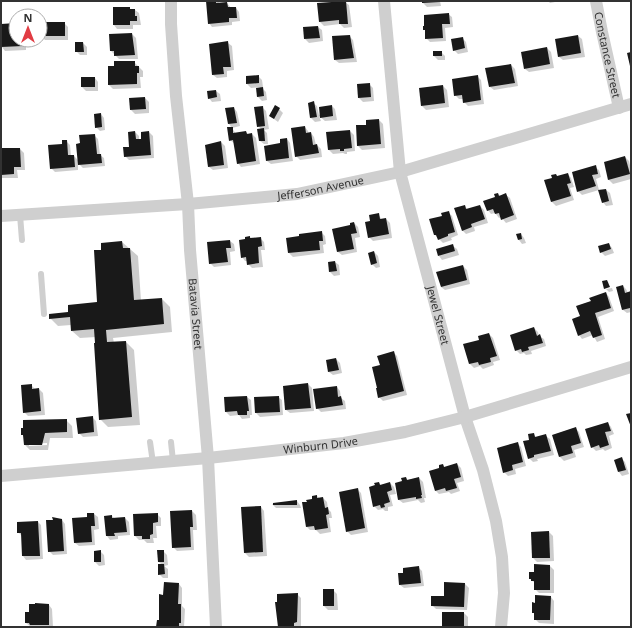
<svg xmlns="http://www.w3.org/2000/svg" width="632" height="628" font-family="'Noto Sans',sans-serif">
<style>
.shadow{fill:#0003;fill-rule:evenodd}
.building{fill:#191919}
.lines{fill:none;stroke-linecap:round;stroke-linejoin:round}
.lane{stroke:#cfcfcf;stroke-width:6}
.street{stroke:#cfcfcf;stroke-width:12}
.labels{text-anchor:middle;stroke-width:4;stroke-linejoin:round;paint-order:stroke}
.street-label{font-size:11px;fill:#323232;stroke:#fff}
</style>
<rect width="100%" height="100%" fill="#fff"/>
<g class="shadow">
<path d="M207 1H218L219 3H227L231 8H236L239 12 240 21 232 22V25L212 27 209 23Z"/>
<path d="M423 1H440L441 6 427 7 423 3Z"/>
<path d="M548 1H560L550 3Z"/>
<path d="M345 2 349 5 352 27 344 28 340 24 324 26 320 22 318 4Z"/>
<path d="M129 8 131 10H135L139 13 141 25H133V29H117L114 25Z"/>
<path d="M448 14 452 17 453 27 445 28 446 41 430 42 426 38V31L424 29Z"/>
<path d="M64 23 68 27V40H45L41 36Z"/>
<path d="M16 24V40H26V50L5 51 2 47 1 25Z"/>
<path d="M318 27 322 30 323 41 309 43 305 39 304 28Z"/>
<path d="M132 34 136 38 138 59H119L111 51Z"/>
<path d="M349 36 353 40 357 62 339 63 335 60Z"/>
<path d="M578 36 582 39 585 57 563 60 559 57Z"/>
<path d="M462 38 466 42 468 52 458 54 454 50Z"/>
<path d="M83 43 87 47V55H80L76 51Z"/>
<path d="M228 43 232 46 234 70 227 71V77L217 78 213 75Z"/>
<path d="M547 48 551 52 554 68 529 72 525 69Z"/>
<path d="M434 52H441L445 56V60H438L434 56Z"/>
<path d="M134 62 143 71V77H140L141 88 113 89 109 85 115 67Z"/>
<path d="M511 65 515 69 518 86 494 90 490 87Z"/>
<path d="M258 76 262 80 263 87 251 88 247 84Z"/>
<path d="M477 76 481 80 484 104 468 106 464 102 463 99H459L455 95Z"/>
<path d="M95 78 98 82V91H86L82 87Z"/>
<path d="M369 84 373 88 374 101 363 102 359 98Z"/>
<path d="M443 86 447 90 449 107 426 110 422 106Z"/>
<path d="M261 87 266 92 267 100 262 101 258 97 257 89Z"/>
<path d="M216 91 220 94 221 101 212 102 209 98 208 92Z"/>
<path d="M145 98 149 102V113L135 114 131 110Z"/>
<path d="M309 103H313L317 106 319 115 332 106 335 109 337 120 325 121 319 116 321 121 315 122 311 118Z"/>
<path d="M262 107 266 111 269 129 264 130 267 133 268 144H264L260 141 262 130 258 126Z"/>
<path d="M234 108 237 112 240 126 232 128 236 134 246 132 248 134H252L256 138 260 164 241 167 238 163 235 144 230 140 228 128H232L229 124 226 109Z"/>
<path d="M279 109 283 113 278 122 270 116Z"/>
<path d="M101 114 104 118 105 130 100 131 96 127Z"/>
<path d="M379 120 383 124 385 148 362 150 358 146 367 125Z"/>
<path d="M305 127 308 131 309 134 311 133 314 137 316 145H317L321 149 322 157 300 160 296 156Z"/>
<path d="M350 131 354 135 355 151 347 152V154H345L343 153 333 154 329 150 327 133Z"/>
<path d="M135 132 139 136V140H142L149 132 153 136 154 158 129 160 125 156 130 148Z"/>
<path d="M94 135 98 139 100 155 104 158 105 166 83 168 78 163V170L55 172 51 168 66 141 70 145 71 156H74L79 161 81 144Z"/>
<path d="M287 139 290 143 293 161 271 164 267 161Z"/>
<path d="M221 142 225 146 228 168 213 170 209 167 206 146Z"/>
<path d="M1 147 3 149H20L24 153 25 170H17L18 178H1Z"/>
<path d="M625 157 629 161 631 170V179L613 184 609 180 605 163Z"/>
<path d="M595 167 599 170 601 177 596 179 599 190 582 195 578 191Z"/>
<path d="M568 174 571 178 574 187 570 188 574 200 556 206 552 202 546 181 553 179 556 175 558 177Z"/>
<path d="M606 190 610 193 613 205 606 206 603 202Z"/>
<path d="M498 194 501 196 506 195 510 198 517 219 506 223 501 217 499 218 495 213 491 214 488 210Z"/>
<path d="M465 206 468 210 480 206 484 210 488 223 474 227 475 231 466 234 462 230Z"/>
<path d="M448 212 452 216 458 235 451 238 452 240 443 243 435 235 443 216Z"/>
<path d="M378 214 382 220 386 219 390 223 392 238 373 241 369 237 371 222Z"/>
<path d="M354 223 358 227 360 237 355 238 357 252 342 255 338 252Z"/>
<path d="M322 233 325 236 326 244 323 245 324 253 293 257 289 253Z"/>
<path d="M521 234 524 238 526 243 522 244 519 240Z"/>
<path d="M250 237 252 239 260 238 264 242 265 250H261L263 267 252 268 248 264V261H245L242 257 246 240Z"/>
<path d="M230 241 234 244 235 251 230 252 231 265 214 267 210 263 208 243Z"/>
<path d="M122 242 138 256 141 301 162 299 170 307 172 332 113 338 114 343 126 342 134 350 140 425 108 427 100 419 96 337 80 338 72 331 71 325 58 326 50 318 69 313 99 303 102 250Z"/>
<path d="M609 244 612 248 614 253 605 256 601 252Z"/>
<path d="M453 246 457 249 459 255 442 260 439 256Z"/>
<path d="M374 252 378 256 380 267 376 268 372 264Z"/>
<path d="M335 262 339 265 340 275 334 276 330 272 329 263Z"/>
<path d="M463 266 467 270 470 284 445 290 441 287Z"/>
<path d="M623 286 626 289 628 293 631 292V312L627 313 623 310Z"/>
<path d="M612 288 613 291 609 292 606 289Z"/>
<path d="M606 293 609 297 614 311 598 317 605 339 597 342 593 335 582 339 579 335 581 317 592 301Z"/>
<path d="M534 328 538 332 539 336 544 339 546 346 531 351 532 354 526 355 524 353 520 354 516 350Z"/>
<path d="M489 334 493 338 500 360 493 362 494 365 483 369 480 366 474 368 470 364 464 345 480 340Z"/>
<path d="M394 353 397 356 407 395 383 401 379 397Z"/>
<path d="M336 359 340 363 342 373 333 375 329 372Z"/>
<path d="M308 384 312 388 314 411 290 413 286 410Z"/>
<path d="M31 385 35 389H39L43 393 45 415 28 416 24 412Z"/>
<path d="M337 387 340 391 341 398 345 401 346 409 321 412 317 408Z"/>
<path d="M247 397 251 400 252 415H250V418L242 419 239 415 230 416 226 412Z"/>
<path d="M278 397 282 400 283 415 260 417 256 413 255 398Z"/>
<path d="M92 417 96 421 98 436 83 437 79 433Z"/>
<path d="M66 420 72 426 73 438H50L48 450H30L25 445 24 437 22 434ZM47 443V445L29 446V444Z"/>
<path d="M608 423 611 427 614 434 609 436 612 448 605 451 603 449 596 451 592 447Z"/>
<path d="M575 428 579 432 584 447 574 450 576 457 564 461 560 457 553 435Z"/>
<path d="M533 434 537 438 546 436 550 439 554 455 537 459 538 461 533 462 529 458 531 440Z"/>
<path d="M517 443 521 447 526 466 515 469 516 474 508 476 504 472Z"/>
<path d="M621 458 625 462 629 474 622 476 619 472Z"/>
<path d="M457 464 461 468 464 481 457 483 460 491 451 494 449 492 439 494 436 491 440 468 443 465 445 468Z"/>
<path d="M406 478 408 480 419 478 423 482 426 498H424L425 502 421 503 418 500 403 503 399 500 403 482Z"/>
<path d="M379 483 381 485 390 483 394 487 396 494 390 495 393 506 388 507V511H385L383 509 378 510 374 506 376 486Z"/>
<path d="M357 489 361 493 368 532 351 535 347 531Z"/>
<path d="M317 496 319 498H323L327 502 328 509 331 512 332 518H329L331 532 320 534 316 530H310L307 527 308 502Z"/>
<path d="M297 501 300 505 301 508H276L272 504Z"/>
<path d="M261 507 264 511 267 556 249 557 245 553 242 508Z"/>
<path d="M192 511 196 515 197 530H193L194 550 177 551 173 547Z"/>
<path d="M94 514 98 517 99 529 94 530 95 545 79 546 75 543Z"/>
<path d="M157 514 161 518V526H156L157 538H153L154 543H147L144 540H139L135 536 134 515Z"/>
<path d="M112 516 115 519 125 518 129 522 130 535 118 536V539L110 540 107 536 105 517Z"/>
<path d="M62 520 65 524 67 554 53 555 49 551 54 521Z"/>
<path d="M38 522 41 525 43 559 26 560 23 556 22 536 18 532Z"/>
<path d="M549 532 553 536 554 561 537 562 533 558 532 533Z"/>
<path d="M100 551 104 555 105 565 99 566 95 562Z"/>
<path d="M163 551 167 555 168 565 164 566 168 569V578H163L159 574 162 565 159 562Z"/>
<path d="M550 566 554 570V593H539L535 589V583L530 579 535 573Z"/>
<path d="M418 567 422 571 424 586 404 588 400 585 404 573Z"/>
<path d="M179 584 182 588V606L185 609 184 627H157L160 621 164 596Z"/>
<path d="M465 584 469 588 467 610 436 609 432 605Z"/>
<path d="M333 590 337 594 338 610H328L324 606Z"/>
<path d="M297 594 301 598V626L298 627H279L276 603Z"/>
<path d="M551 597 554 601V624L539 623 535 619V615L533 612Z"/>
<path d="M49 605 52 609 53 627 30 626 26 623Z"/>
<path d="M464 613 468 617V627H443Z"/>
</g>
<g class="building">
<path d="M206 1H216V3L227 2 228 7H236L237 18H229V22L208 24Z"/>
<path d="M346 1 348 24H339V20L319 22 317 3Z"/>
<path d="M422 1H440V2L422 3Z"/>
<path d="M113 7H130V9H135V16H137V21H130V25H113Z"/>
<path d="M449 13 450 24H442L443 38 425 39V30H423V26H424V15Z"/>
<rect x="40" y="22" width="25" height="14"/>
<path d="M16 23V40H22L23 46 1 47V24Z"/>
<path d="M318 26 320 38 304 39 303 27Z"/>
<path d="M132 33 135 55 114 56V51H110L109 34Z"/>
<path d="M350 35 354 58 334 60 332 36Z"/>
<path d="M578 35 581 53 558 57 555 39Z"/>
<path d="M463 37 465 48 453 51 451 39Z"/>
<path d="M228 41 231 67H223L224 74 212 75 209 44Z"/>
<path d="M75 42H83L84 52H75Z"/>
<path d="M547 47 550 64 524 69 521 52Z"/>
<rect x="433" y="51" width="9" height="5"/>
<path d="M631 52V66H630L627 53Z"/>
<path d="M114 61H135V66H139V73H137V84L108 85V66H114Z"/>
<path d="M511 64 515 83 489 87 485 68Z"/>
<path d="M259 75V83L246 84V76Z"/>
<path d="M478 75 481 100 463 103 462 95 454 96 452 79Z"/>
<rect x="81" y="77" width="14" height="10"/>
<path d="M370 83 371 97 358 98 357 84Z"/>
<path d="M443 85 445 103 421 106 419 88Z"/>
<path d="M263 87 264 96 257 97 256 88Z"/>
<path d="M216 90 217 97 208 99 207 91Z"/>
<path d="M145 97 146 109 130 110 129 98Z"/>
<path d="M314 101 317 117 310 118 308 103Z"/>
<path d="M275 105 280 108 274 119 269 116Z"/>
<path d="M332 105 333 116 320 118 319 107Z"/>
<path d="M263 106 265 126 257 127 254 107Z"/>
<path d="M234 107 237 123 228 124 225 108Z"/>
<path d="M101 113 102 127 95 128 94 114Z"/>
<path d="M379 119 381 144 357 146 356 125H366V120Z"/>
<path d="M305 126 306 133 311 132 313 145 317 144 319 153 295 157 291 128Z"/>
<path d="M227 127H233V133L246 131 247 134 252 133 256 161 237 164 233 140 229 141Z"/>
<path d="M264 128 265 141H259L257 129Z"/>
<path d="M350 130 352 148 344 149V151H340V149L328 150 326 132Z"/>
<path d="M135 131 136 139H141V132L149 131 151 155 124 157 123 147H129L128 132Z"/>
<path d="M95 134 97 154H101L102 163 78 165 76 144 80 143 79 135Z"/>
<path d="M287 138 289 158 266 161 264 146 280 143V139Z"/>
<path d="M62 140H67L68 155H74L75 167 50 169 48 145 62 144Z"/>
<path d="M221 141 224 165 208 167 205 145Z"/>
<path d="M1 148H20L21 167H14V174L1 175Z"/>
<path d="M625 156 630 174 608 180 604 162Z"/>
<path d="M596 165 598 174 592 175 596 186 577 192 572 172Z"/>
<path d="M568 173 571 183 567 184 571 196 551 202 544 180 552 178 551 175 556 174 557 176Z"/>
<path d="M606 189 609 201 602 203 598 190Z"/>
<path d="M498 193 499 196 506 193 514 215 501 220 499 213 495 214 493 209 487 211 483 201 495 197 494 194Z"/>
<path d="M465 205 466 209 480 205 485 219 471 224 472 227 462 231 454 208Z"/>
<path d="M449 211 455 232 448 234V236L438 240 436 235H434L429 219 442 216 441 213Z"/>
<path d="M379 213 380 219 386 218 389 234 368 238 365 222 370 221 369 215Z"/>
<path d="M354 222 357 233 351 234 354 249 337 252 332 229 350 225V223Z"/>
<path d="M322 231 323 241H319L320 250 288 253 286 238 299 236V234Z"/>
<path d="M521 233 522 239 518 240 516 234Z"/>
<path d="M250 236V238L261 237 262 246 258 247 259 263 247 265 246 257 241 258 239 240 245 239V237Z"/>
<path d="M230 240 231 248H226L228 262 209 264 207 242Z"/>
<path d="M122 241 123 248H130L134 300 162 298 164 324 106 330 107 342 126 341 132 417 99 420 94 343H95L94 329 71 331 70 317 49 319V314L68 312V305L97 302 94 250H101V243Z"/>
<path d="M609 243 611 249 600 253 598 246Z"/>
<path d="M453 244 455 251 438 256 436 249Z"/>
<path d="M374 251 377 263 371 265 368 253Z"/>
<path d="M335 261 337 271 329 272 328 262Z"/>
<path d="M463 265 467 280 441 287 436 272Z"/>
<path d="M607 280 610 287 604 289 602 281Z"/>
<path d="M623 285 625 293 631 291V312L630 308 622 310 616 287Z"/>
<path d="M606 292 611 308 595 313 602 335 593 338 590 331 578 336 572 319 580 316 576 306 591 301 589 298Z"/>
<path d="M534 327 537 336 540 334 543 343 528 347 529 350 522 352 521 349 515 351 510 335Z"/>
<path d="M489 333 497 356 490 358 491 362 479 365 478 362 469 364 463 344 479 340 478 336Z"/>
<path d="M394 351 404 391 378 398 376 388H377L372 367 380 365 377 356Z"/>
<path d="M336 358 339 370 328 372 326 360Z"/>
<path d="M308 383 311 408 285 410 283 386Z"/>
<path d="M32 384V389L39 388 41 411 23 413 21 385Z"/>
<path d="M337 386 338 397 341 396 343 405 316 409 313 389Z"/>
<path d="M247 396 249 411H247V415H238L237 411 225 412 224 397Z"/>
<path d="M279 396 280 412 255 413 254 397Z"/>
<path d="M631 413V427L626 414Z"/>
<path d="M93 416 94 432 78 434 76 418Z"/>
<path d="M67 419V432L45 433 42 445H24L23 435H21V428H23V420Z"/>
<path d="M608 422 611 431 605 432 609 445 600 448 599 445 591 448 585 429Z"/>
<path d="M576 427 581 443 571 446 573 453 559 457 552 435Z"/>
<path d="M534 433 535 437 546 434 551 451 534 455V457L528 459 523 441 529 440 528 434Z"/>
<path d="M518 442 523 462 512 465 513 470 503 473 497 448Z"/>
<path d="M622 457 626 470 618 472 614 460Z"/>
<path d="M457 463 461 477 454 479 457 488 446 491 445 488 435 491 429 471 439 468V465L443 464 444 467Z"/>
<path d="M406 477 407 480 419 477 422 495H421L422 498 416 499V497L398 500 395 483 402 481 401 478Z"/>
<path d="M379 482 380 485 390 482 392 490 387 492 390 502 384 504 385 507 381 508 380 505 373 507 369 487 375 485 374 483Z"/>
<path d="M358 488 365 528 346 532 339 492Z"/>
<path d="M317 495V498L323 497 325 508 328 507 329 514 326 515 328 528 315 530 314 526 306 527 302 502H307L306 500 312 499V496Z"/>
<path d="M297 500V505H273V503Z"/>
<path d="M261 506 263 552 244 553 241 507Z"/>
<path d="M192 510 193 527H190L191 547 172 548 170 511Z"/>
<path d="M87 513H94L95 526H91L92 542 74 543 72 518 87 517Z"/>
<path d="M158 513V522L153 523V534L150 535V539H142V536H134L133 514Z"/>
<path d="M112 515V518L125 517 127 532 114 533 115 536H106L104 516Z"/>
<path d="M52 517 62 519 64 551 48 552 46 520H53Z"/>
<path d="M38 521 40 556H22L21 533H17V522Z"/>
<path d="M549 531 550 558H532L531 532Z"/>
<path d="M101 550V562H94V551Z"/>
<path d="M157 550H164V562H158Z"/>
<path d="M158 564H164L165 574 158 575Z"/>
<path d="M534 564 550 565V590H534V581H531V579H529V572H534Z"/>
<path d="M419 566 421 583 399 585 398 573H403V568Z"/>
<path d="M164 582 179 583 178 604H181V623H179V627H156L157 620H159V594L163 595Z"/>
<path d="M444 582 465 583 464 607 431 606V596H444Z"/>
<rect x="323" y="589" width="11" height="17"/>
<path d="M298 593 297 622 294 623V627H278L275 602H277V594Z"/>
<path d="M535 595 551 596 550 620H534V613H532V602L535 603Z"/>
<path d="M35 603 49 604V625H30L29 623H25V612H29V604H35Z"/>
<rect x="442" y="612" width="22" height="15"/>
</g>
<g class="lines">
<g class="lane">
<path d="M20 215 22 240"/>
<path d="M41 274 44 314"/>
<path d="M150 442 153 463"/>
<path d="M171 442 173 461"/>
</g>
<g class="street">
<path id="s1" d="M171 1V24L176 96 188 204 190 250 208 458 216 627"/>
<path id="s2" d="M384 1 400 172 465 417 483 470 496 521 502 557 504 593 501 627"/>
<path id="s3" d="M596 1 602 32 619 108"/>
<path id="s4" d="M1 216 188 204 297 194 400 172 631 104"/>
<path id="s5" d="M1 476 208 458 344 443 405 432 465 417 631 367"/>
</g>
</g>
<g class="labels">
<g class="street-label">
<text dy="4" stroke="none"><textPath href="#s3" startOffset="55">Constance Street</textPath></text>
<text dy="4" stroke="none"><textPath href="#s4" startOffset="321">Jefferson Avenue</textPath></text>
<text dy="4" stroke="none"><textPath href="#s1" startOffset="314">Batavia Street</textPath></text>
<text dy="4" stroke="none"><textPath href="#s2" startOffset="320">Jewel Street</textPath></text>
<text dy="4" stroke="none"><textPath href="#s5" startOffset="321">Winburn Drive</textPath></text>
</g>
</g>
<rect width="632" height="628" fill="none" stroke="#323232" stroke-width="4"/>
<g transform="translate(28 28)"><circle r="19" fill="#ffffff" stroke="#adadad"/>
<path d="M0-3L7 15L0 10L-7 15Z" fill="#e13c43"/>
<text y="-6" font-size="11" font-weight="bold" text-anchor="middle" fill="#323232">N</text>
</g>
</svg>
